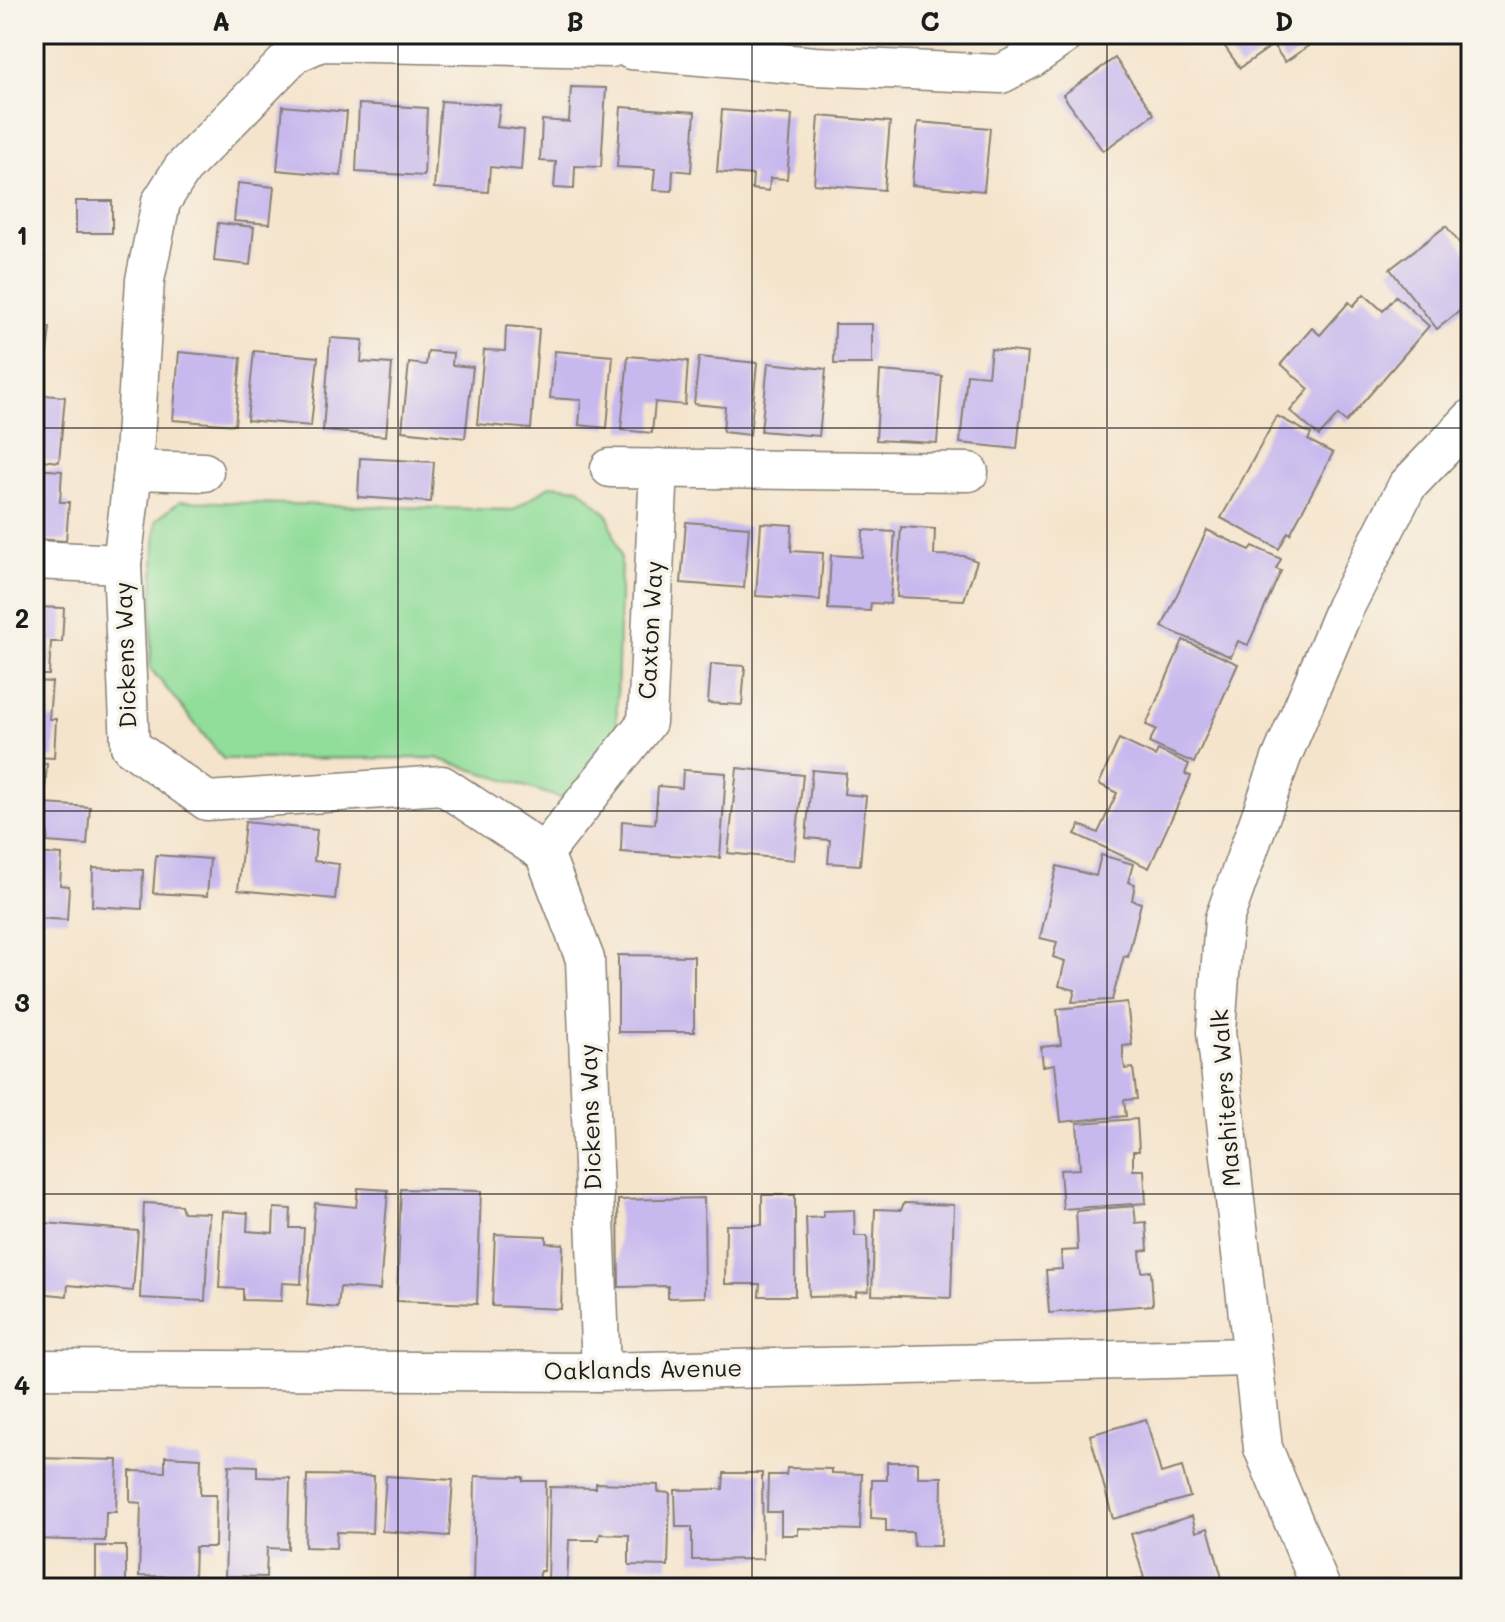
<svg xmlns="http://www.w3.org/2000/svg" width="1505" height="1622" font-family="Mali,sans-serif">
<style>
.green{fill:#91dd9a;stroke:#567c5b;stroke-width:2}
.building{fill:#c7b8ee}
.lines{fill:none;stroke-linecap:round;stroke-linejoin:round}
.street-casing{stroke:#888074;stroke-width:41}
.street{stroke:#fff;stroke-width:38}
.grid{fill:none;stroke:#1c1c1c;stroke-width:2;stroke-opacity:0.55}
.labels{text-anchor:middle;stroke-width:7;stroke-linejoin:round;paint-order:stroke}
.street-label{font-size:24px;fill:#1c1c1c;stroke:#f7f3e8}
.neatline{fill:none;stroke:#1c1c1c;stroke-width:3}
.grid-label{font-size:26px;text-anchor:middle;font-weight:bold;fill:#1c1c1c}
</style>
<rect width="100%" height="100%" fill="#f7f3e8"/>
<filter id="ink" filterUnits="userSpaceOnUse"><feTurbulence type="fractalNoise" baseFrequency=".0125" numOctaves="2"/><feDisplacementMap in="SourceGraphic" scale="16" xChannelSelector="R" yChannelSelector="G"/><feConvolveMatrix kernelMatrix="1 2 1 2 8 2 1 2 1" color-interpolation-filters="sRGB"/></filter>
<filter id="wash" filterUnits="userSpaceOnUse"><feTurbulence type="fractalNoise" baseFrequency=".006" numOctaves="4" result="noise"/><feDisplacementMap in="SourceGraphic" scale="32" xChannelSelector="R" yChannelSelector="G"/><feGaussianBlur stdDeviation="1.8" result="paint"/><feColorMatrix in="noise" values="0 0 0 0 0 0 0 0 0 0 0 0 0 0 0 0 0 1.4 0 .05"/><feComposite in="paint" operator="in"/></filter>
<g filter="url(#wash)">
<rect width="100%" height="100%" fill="#f5e4cc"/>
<path class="green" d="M551 485 579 488 608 515 621 558 616 736 564 799 436 758 223 759 150 668 156 520 180 501 513 510Z"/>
<g id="blocks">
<g class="building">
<path d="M1216 34H1317L1320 38 1285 62 1273 45 1240 68Z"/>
<path d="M1115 58 1154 114 1103 151 1063 95Z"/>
<path d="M571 87 606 88 601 167 575 166 574 189 554 188 556 162 540 161 542 120 569 122Z"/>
<path d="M441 101 500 105 497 127 524 130 521 170 490 167 488 192 434 188Z"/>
<path d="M359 104 427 108 424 176 356 172Z"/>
<path d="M283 106 347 112 341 176 277 170Z"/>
<path d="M621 107 695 112 691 172 673 170 672 191 653 190 655 169 617 167Z"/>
<path d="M722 110 792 115 787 179 770 178 769 191 752 189 753 175 717 172Z"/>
<path d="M819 116 890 122 884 190 814 184Z"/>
<path d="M918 122 990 128 984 191 912 185Z"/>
<path d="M238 183 274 187 270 224 234 221Z"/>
<rect x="76" y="201" width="36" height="32"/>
<path d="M218 223 254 227 250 265 214 261Z"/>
<path d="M1446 226 1471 258V302L1437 329 1390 269Z"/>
<path d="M34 256 45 257 38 318H34Z"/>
<path d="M1364 294 1383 311 1396 296 1429 326 1346 422 1338 415 1319 436 1290 411 1309 389 1281 364 1312 328 1320 335 1349 302 1353 306Z"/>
<path d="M835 324H872V364H834Z"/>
<path d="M34 325 50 327 43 386 34 385Z"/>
<path d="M506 326 539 329 531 429 477 424 484 350 505 351Z"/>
<path d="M330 338 363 340 361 362 392 364 386 436 323 431Z"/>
<path d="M991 349 1027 353 1017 449 960 443 967 374 988 376Z"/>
<path d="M254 351 318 357 311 426 247 420Z"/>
<path d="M428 351 453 353 452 365 473 367 465 438 402 431 409 363 426 365Z"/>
<path d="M555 351 613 356 607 428 579 425 581 400 550 398Z"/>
<path d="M179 352 241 358 235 425 173 420Z"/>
<path d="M628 356 688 361 685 405 655 402 652 433 621 430Z"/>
<path d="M699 357 757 363 750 435 723 432 725 407 694 404Z"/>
<path d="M768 363 826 369 819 436 761 431Z"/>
<path d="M880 371 942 376 937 443 876 440Z"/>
<path d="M34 394 65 397 59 462 34 459Z"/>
<path d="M1277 416 1311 434 1308 440 1333 453 1290 534 1288 532 1279 549 1221 518Z"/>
<path d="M360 458 434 462 431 502 358 497Z"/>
<path d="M34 469 62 471 60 502H69L66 541 34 539Z"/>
<path d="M686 522 749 527 744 588 681 583Z"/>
<path d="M761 523 792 525 791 551 823 553 820 600 756 596Z"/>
<path d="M901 527 935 529 934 555 964 556 977 561 964 600 897 597Z"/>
<path d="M863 530 895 532 890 604 871 603 870 611 828 609 831 555 862 557Z"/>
<path d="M1207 530 1250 550 1253 546 1281 559 1276 569 1281 571 1248 645 1238 641 1231 657 1162 627Z"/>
<path d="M34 607 64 608 62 642H51L49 675H34Z"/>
<path d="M1183 640 1238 664 1194 763 1149 743 1156 729 1146 725Z"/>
<path d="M711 664 745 666 742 705 708 703Z"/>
<path d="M34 681 52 682 49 719H56L54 758 34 757Z"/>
<path d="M1119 739 1155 756 1158 750 1189 764 1185 774 1191 776 1149 868 1075 834 1080 825 1098 833 1117 793 1099 784Z"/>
<path d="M34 763 47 764 44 804 90 807 87 845 47 842 48 834 34 833Z"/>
<path d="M737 768 803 775 794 860 728 853Z"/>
<path d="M683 770 726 773 720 858 621 852 622 821 655 824 658 786 682 788Z"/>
<path d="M812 770 846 773 844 794 866 796 860 865 828 863 830 840 806 838Z"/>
<path d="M245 822 317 830 314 861 339 864 335 899 238 890Z"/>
<path d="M34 853 62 855 60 885 69 886 67 920 34 918Z"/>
<path d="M156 855 210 859 207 896 153 893Z"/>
<path d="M1101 855 1133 864 1128 882 1135 884 1132 900 1141 903 1128 957 1124 956 1112 1000 1072 1002 1075 990 1059 986 1065 961 1053 957 1057 942 1040 938 1057 866 1096 876Z"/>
<path d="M93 868 143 870 142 909 92 906Z"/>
<path d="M618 955 694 956V1032H618Z"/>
<path d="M1127 1002 1132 1045 1123 1046V1057L1125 1069 1133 1068 1137 1099 1124 1100 1126 1116 1061 1122 1055 1064 1043 1066 1041 1047 1061 1045 1057 1009Z"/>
<path d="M1137 1119 1139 1151H1133V1170H1144L1146 1203 1063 1209 1060 1170 1080 1169 1077 1123Z"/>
<path d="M358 1188 388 1190 380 1290 340 1287 338 1308 307 1305 315 1203 356 1207Z"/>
<path d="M401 1189 481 1191 477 1304 397 1301Z"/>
<path d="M762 1195H795V1296H759L760 1284H725L726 1225H762Z"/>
<path d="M704 1198 705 1297 668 1298V1286L619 1287 618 1200Z"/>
<path d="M144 1203 181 1205 183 1212 209 1213 205 1301 140 1298Z"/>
<path d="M904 1203 954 1205 951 1298 872 1295 875 1209 901 1210Z"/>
<path d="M1134 1206 1136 1223 1146 1222 1148 1250 1140 1251 1141 1263 1142 1272 1151 1271 1153 1305 1049 1313 1046 1270 1062 1269 1061 1251 1078 1250 1076 1211Z"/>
<path d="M274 1208 291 1209 290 1228H304L301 1284 282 1283 281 1301 243 1300V1289L219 1288 223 1211 248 1213 247 1231 273 1233Z"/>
<path d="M854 1210 855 1236H867L869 1291 856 1292V1296L809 1297 806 1218 823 1217V1211Z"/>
<path d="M45 1223 138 1231 133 1291 68 1285 67 1296 39 1293Z"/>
<path d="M495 1234 546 1236V1243L563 1244 561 1309 492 1306Z"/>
<path d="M1146 1419 1161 1473 1182 1467 1190 1497 1113 1519 1090 1435Z"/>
<path d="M165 1456 201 1458 200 1495H216L215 1547H195L194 1577 139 1576 141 1503 130 1502V1471L165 1472Z"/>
<path d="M36 1458 118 1460 116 1512H106L105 1541 34 1539Z"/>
<path d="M887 1462H918V1477H942L941 1546H914L913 1532H886V1519L871 1518 872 1480H887Z"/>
<path d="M229 1465 257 1466V1477L290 1478 288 1549 267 1548 266 1577 225 1576Z"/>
<path d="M787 1468 832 1469V1473L862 1474 860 1530 798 1528V1535H781V1512H767L768 1475H786Z"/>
<path d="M724 1473H762L763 1559 692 1560V1527H676L675 1490 723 1489Z"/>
<path d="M307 1475 374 1476 372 1533 337 1532 336 1548 305 1547Z"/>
<path d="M386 1476 453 1480 449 1536 382 1531Z"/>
<path d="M475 1476 523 1477V1481H546L544 1571H540L539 1588H473Z"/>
<path d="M596 1483 658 1485V1492L670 1493 668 1566 629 1565V1535L600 1534 599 1540H569L567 1584H548L550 1487 596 1488Z"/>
<path d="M1192 1516 1196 1532 1208 1528 1222 1578 1218 1580 1220 1588H1132L1130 1581 1144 1578 1131 1534Z"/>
<rect x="96" y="1546" width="30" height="42"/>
</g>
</g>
</g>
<g filter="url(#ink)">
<use href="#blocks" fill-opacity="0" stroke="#888074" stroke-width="2"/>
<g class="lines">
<defs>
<g id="street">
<path d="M631 50 815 66 1001 74 1032 58 1066 34"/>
<path d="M610 468 969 472"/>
<path d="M133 470 204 472"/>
<path d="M34 560 122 564"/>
<path d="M544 853 647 722 659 468"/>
<path d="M34 1369 601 1372 1251 1357"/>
<path d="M601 1372 585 959 544 853 442 785 207 801 130 746 122 564 133 470 145 280 161 202 182 169 294 54 321 42 611 48"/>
<path d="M1321 1588 1263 1448 1216 1032 1224 919 1281 759 1345 607 1407 486 1471 419"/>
</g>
</defs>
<use href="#street" class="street-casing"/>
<use href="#street" class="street"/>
</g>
</g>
<path class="grid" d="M398 34V1588M752 34V1588M1107 34V1588M34 428H1471M34 811H1471M34 1194H1471"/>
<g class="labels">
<g class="street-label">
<text transform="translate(651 630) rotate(-87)" y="8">Caxton Way</text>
<text transform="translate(126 655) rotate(-92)" y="8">Dickens Way</text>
<text transform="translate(1226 1098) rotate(-94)" y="8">Mashiters Walk</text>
<text transform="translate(591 1117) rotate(-92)" y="8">Dickens Way</text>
<text transform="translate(643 1370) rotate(-1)" y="8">Oaklands Avenue</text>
</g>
</g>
<rect width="1505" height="1622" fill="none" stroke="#f7f3e8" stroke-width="88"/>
<rect x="44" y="44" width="1417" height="1534" class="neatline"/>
<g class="grid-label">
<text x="221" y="31">A</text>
<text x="575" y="31">B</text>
<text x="930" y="31">C</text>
<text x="1284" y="31">D</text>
<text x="22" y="245">1</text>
<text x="22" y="628">2</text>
<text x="22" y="1012">3</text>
<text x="22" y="1395">4</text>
</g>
</svg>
